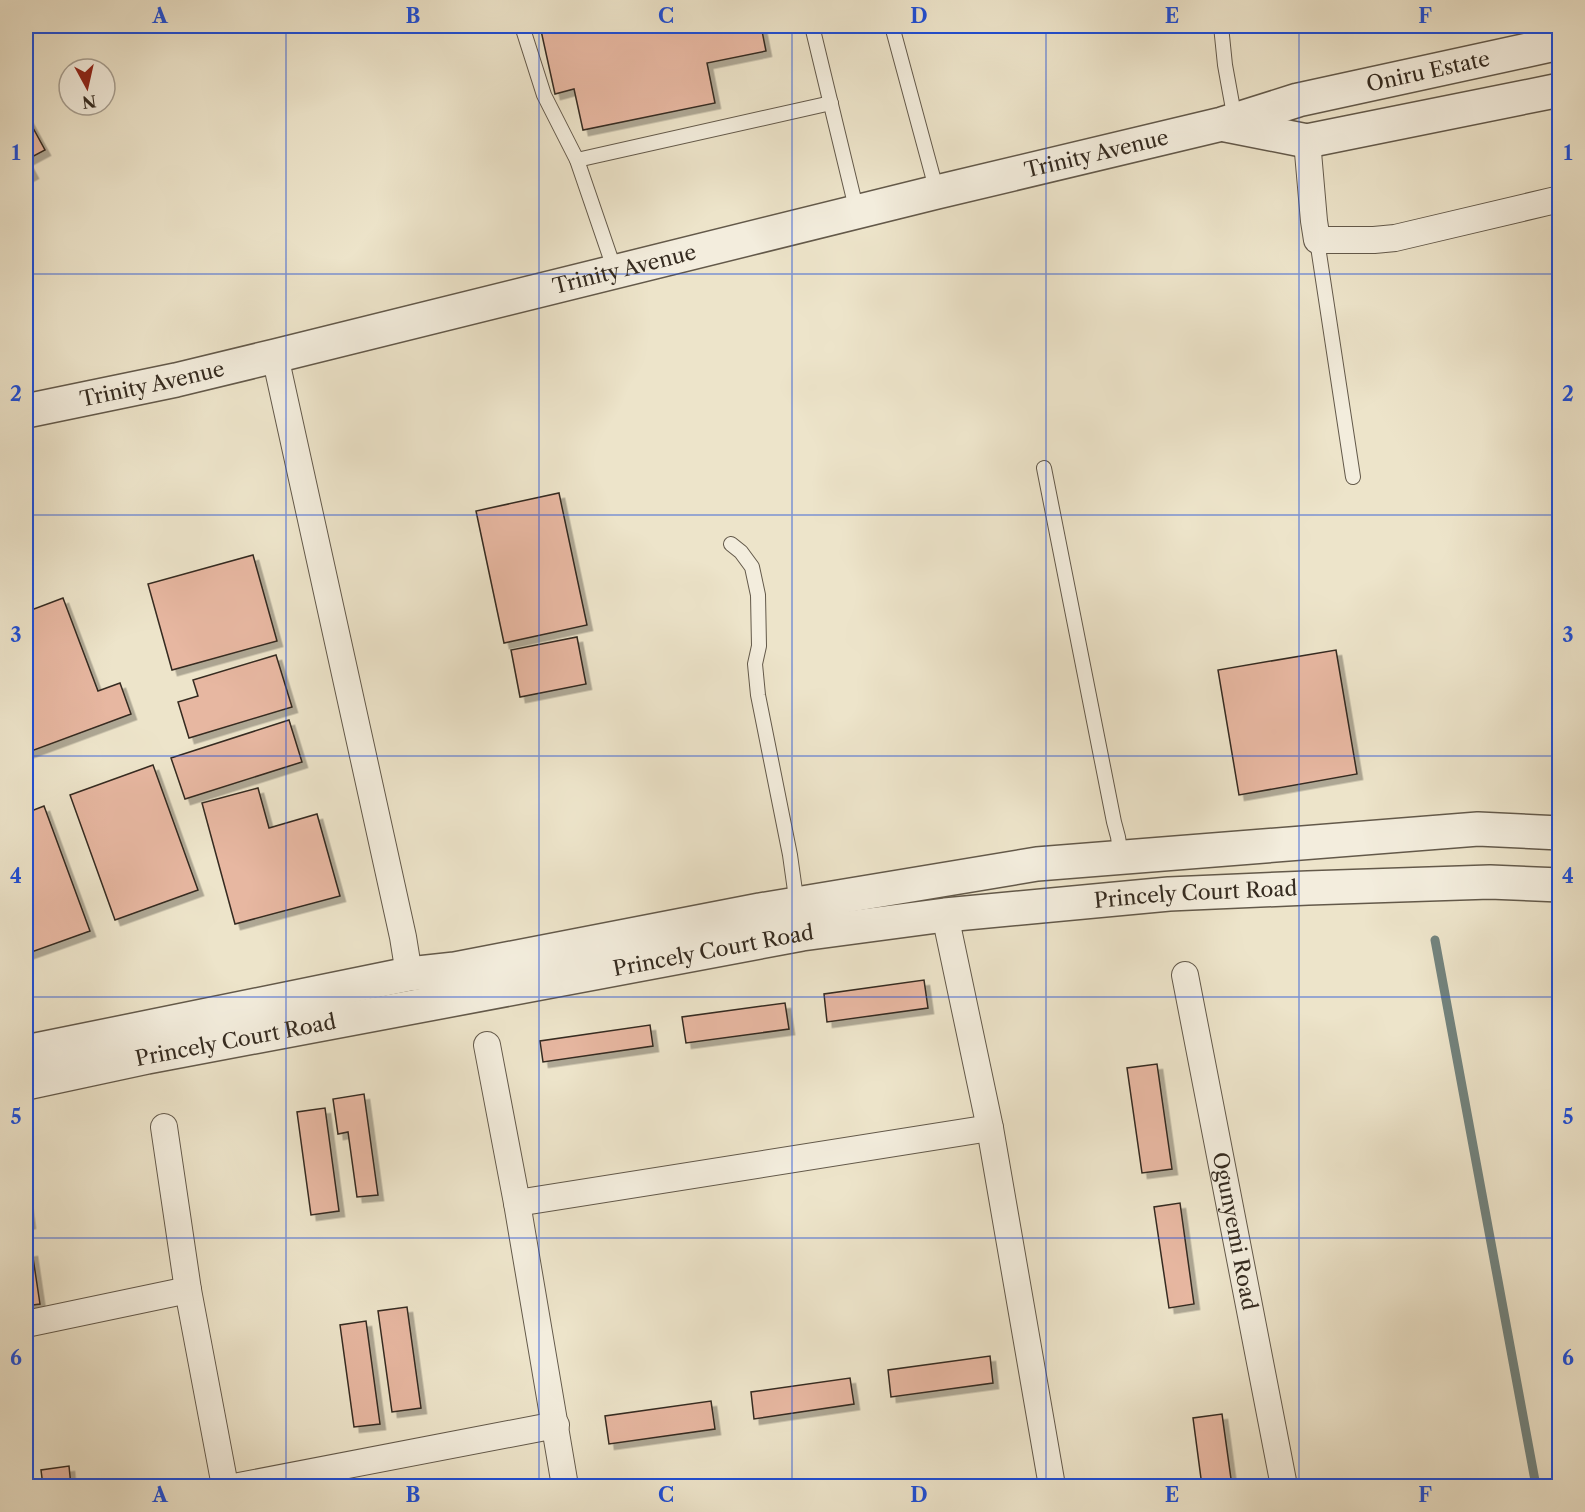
<svg xmlns="http://www.w3.org/2000/svg" width="1585" height="1512" font-family="'Libre Caslon Text',serif">
<style>
.lines{fill:none;stroke-linecap:round;stroke-linejoin:round}
.stream{stroke:#72837e;stroke-width:9}
.building{fill:#e7b7a1;stroke:#352b20;stroke-width:1.5;filter:url(#shadow)}
.service-casing{stroke:#63594a;stroke-width:16}
.minor-casing{stroke:#63594a;stroke-width:28}
.tertiary-casing{stroke:#63594a;stroke-width:36}
.service{stroke:#f3eddd;stroke-width:14}
.minor{stroke:#f3eddd;stroke-width:26}
.tertiary{stroke:#f3eddd;stroke-width:33}
.grid{fill:none;stroke:#1d4ed8;stroke-width:1.5;stroke-opacity:0.55}
.labels{text-anchor:middle;stroke-width:5;stroke-linejoin:round;paint-order:stroke}
.street-label{font-size:21px;fill:#352b20;stroke:#f3eddd}
.neatline{fill:none;stroke:#1d4ed8;stroke-width:2}
.grid-label{font-size:20px;text-anchor:middle;font-weight:bold;fill:#1d4ed8}
</style>
<defs>
<filter id="shadow"><feDropShadow dx="5.5" dy="5.5" stdDeviation="0" flood-color="#0004"/></filter>
</defs>
<rect width="100%" height="100%" fill="#ede4ca"/>
<filter id="stains"><feTurbulence type="fractalNoise" baseFrequency=".00333" numOctaves="4"/><feColorMatrix values="0 0 0 0 .2 0 0 0 0 .09 0 0 0 0 .02 0 0 0 .5 -.17"/></filter>
<radialGradient id="worn" r=".72"><stop offset=".6" stop-color="#630" stop-opacity="0"/><stop offset="1" stop-color="#630" stop-opacity=".3"/></radialGradient>
<g class="lines">
<path class="stream" d="M1435 940 1536 1486"/>
</g>
<g class="building">
<path d="M540 26H761L766 51 707 63 715 103 583 130 574 89 555 94Z"/>
<path d="M26 115 45 150 26 160 33 173 26 177Z"/>
<path d="M559 493 587 625 504 643 476 511Z"/>
<path d="M253 555 277 641 172 670 148 584Z"/>
<path d="M63 598 98 691 120 683 131 714 26 753V670L33 667 26 647V612Z"/>
<path d="M577 637 586 684 520 697 511 650Z"/>
<path d="M1336 650 1357 774 1239 795 1218 670Z"/>
<path d="M276 655 292 707 189 738 178 702 198 696 193 680Z"/>
<path d="M289 720 302 762 185 799 171 758Z"/>
<path d="M153 765 198 890 115 920 70 795Z"/>
<path d="M258 788 269 828 317 814 340 896 235 924 202 803Z"/>
<path d="M44 806 90 931 26 954V813Z"/>
<path d="M924 980 928 1008 827 1022 824 994Z"/>
<path d="M785 1003 789 1029 686 1043 682 1017Z"/>
<path d="M650 1025 653 1046 543 1062 540 1041Z"/>
<path d="M1157 1064 1172 1169 1142 1173 1127 1068Z"/>
<path d="M364 1094 378 1195 357 1197 348 1132 338 1134 333 1099Z"/>
<path d="M325 1108 339 1211 311 1215 297 1112Z"/>
<path d="M26 1194 30 1223 26 1224Z"/>
<path d="M1180 1203 1194 1304 1169 1308 1154 1207Z"/>
<path d="M32 1251 40 1304 26 1306V1252Z"/>
<path d="M407 1307 421 1408 392 1412 378 1311Z"/>
<path d="M366 1321 380 1424 354 1427 340 1325Z"/>
<path d="M990 1356 993 1383 891 1397 888 1370Z"/>
<path d="M850 1378 854 1404 754 1419 751 1392Z"/>
<path d="M711 1401 715 1429 609 1444 605 1416Z"/>
<path d="M1222 1414 1232 1486H1202L1193 1418Z"/>
<path d="M69 1466 71 1486H43L41 1470Z"/>
</g>
<g class="lines">
<defs>
<g id="service">
<path d="M522 26 544 95 577 160 615 271"/>
<path d="M812 26 857 212"/>
<path d="M892 26 937 192"/>
<path d="M1221 26 1225 65 1235 120"/>
<path d="M577 160 831 103"/>
<path d="M1317 240 1353 477"/>
<path d="M1044 468 1114 822 1118 837 1121 857"/>
<path d="M731 544 741 552 752 567 758 595 759 646 755 664 758 695 790 855 797 905"/>
</g>
<g id="minor">
<path d="M1307 141 1314 221 1317 240H1374L1395 238 1560 199"/>
<path d="M275 356 403 937 409 974"/>
<path d="M945 915 990 1128 1052 1486"/>
<path id="s1" d="M1185 975 1284 1486"/>
<path d="M487 1045 517 1203 565 1486"/>
<path d="M164 1127 188 1290 225 1486"/>
<path d="M517 1203 990 1128"/>
<path d="M26 1324 188 1290"/>
<path d="M239 1486 556 1425"/>
</g>
<g id="tertiary">
<path d="M1226 125 1307 141 1560 90"/>
<path id="s2" d="M26 411 176 380 275 356 937 192 1222 124 1298 100 1560 43"/>
<path d="M26 1052 409 974 455 969 760 910 1037 864 1478 829 1560 833"/>
<path id="s3" d="M26 1083 147 1057 802 934 945 915 1169 894 1308 888 1490 882 1560 885"/>
</g>
</defs>
<use href="#service" class="service-casing"/>
<use href="#minor" class="minor-casing"/>
<use href="#tertiary" class="tertiary-casing"/>
<use href="#service" class="service"/>
<use href="#minor" class="minor"/>
<use href="#tertiary" class="tertiary"/>
</g>
<path class="grid" d="M286 26V1486M539 26V1486M792 26V1486M1046 26V1486M1299 26V1486M26 274H1560M26 515H1560M26 756H1560M26 997H1560M26 1238H1560"/>
<g class="labels">
<g class="street-label">
<text dy="7" stroke="none"><textPath href="#s2" startOffset="1443">Oniru Estate</textPath></text>
<text dy="7" stroke="none"><textPath href="#s2" startOffset="1101">Trinity Avenue</textPath></text>
<text dy="7" stroke="none"><textPath href="#s2" startOffset="615">Trinity Avenue</textPath></text>
<text dy="7" stroke="none"><textPath href="#s2" startOffset="129">Trinity Avenue</textPath></text>
<text dy="7" stroke="none"><textPath href="#s3" startOffset="1186">Princely Court Road</textPath></text>
<text dy="7" stroke="none"><textPath href="#s3" startOffset="700">Princely Court Road</textPath></text>
<text dy="7" stroke="none"><textPath href="#s3" startOffset="214">Princely Court Road</textPath></text>
<text dy="7" stroke="none"><textPath href="#s1" startOffset="261">Ogunyemi Road</textPath></text>
</g>
</g>
<rect width="1585" height="1512" fill="none" stroke="#ede4ca" stroke-width="66"/>
<g transform="translate(87 87) rotate(172)"><circle r="28" fill="#f3eddd" stroke="#a79f91" stroke-width="1.5"/>
<path d="M0-4.5L10 22L0 15L-10 22Z" fill="#8f2418"/>
<text y="-9" font-size="16" font-weight="bold" text-anchor="middle" fill="#352b20">N</text>
</g>
<rect x="33" y="33" width="1519" height="1446" class="neatline"/>
<g class="grid-label">
<text x="160" y="23">A</text>
<text x="413" y="23">B</text>
<text x="666" y="23">C</text>
<text x="919" y="23">D</text>
<text x="1172" y="23">E</text>
<text x="1425" y="23">F</text>
<text x="16" y="160">1</text>
<text x="1568" y="160">1</text>
<text x="16" y="401">2</text>
<text x="1568" y="401">2</text>
<text x="16" y="642">3</text>
<text x="1568" y="642">3</text>
<text x="16" y="883">4</text>
<text x="1568" y="883">4</text>
<text x="16" y="1124">5</text>
<text x="1568" y="1124">5</text>
<text x="16" y="1365">6</text>
<text x="1568" y="1365">6</text>
<text x="160" y="1502">A</text>
<text x="413" y="1502">B</text>
<text x="666" y="1502">C</text>
<text x="919" y="1502">D</text>
<text x="1172" y="1502">E</text>
<text x="1425" y="1502">F</text>
</g>
<rect width="100%" height="100%" filter="url(#stains)"/>
<rect width="100%" height="100%" fill="url(#worn)"/>
</svg>
